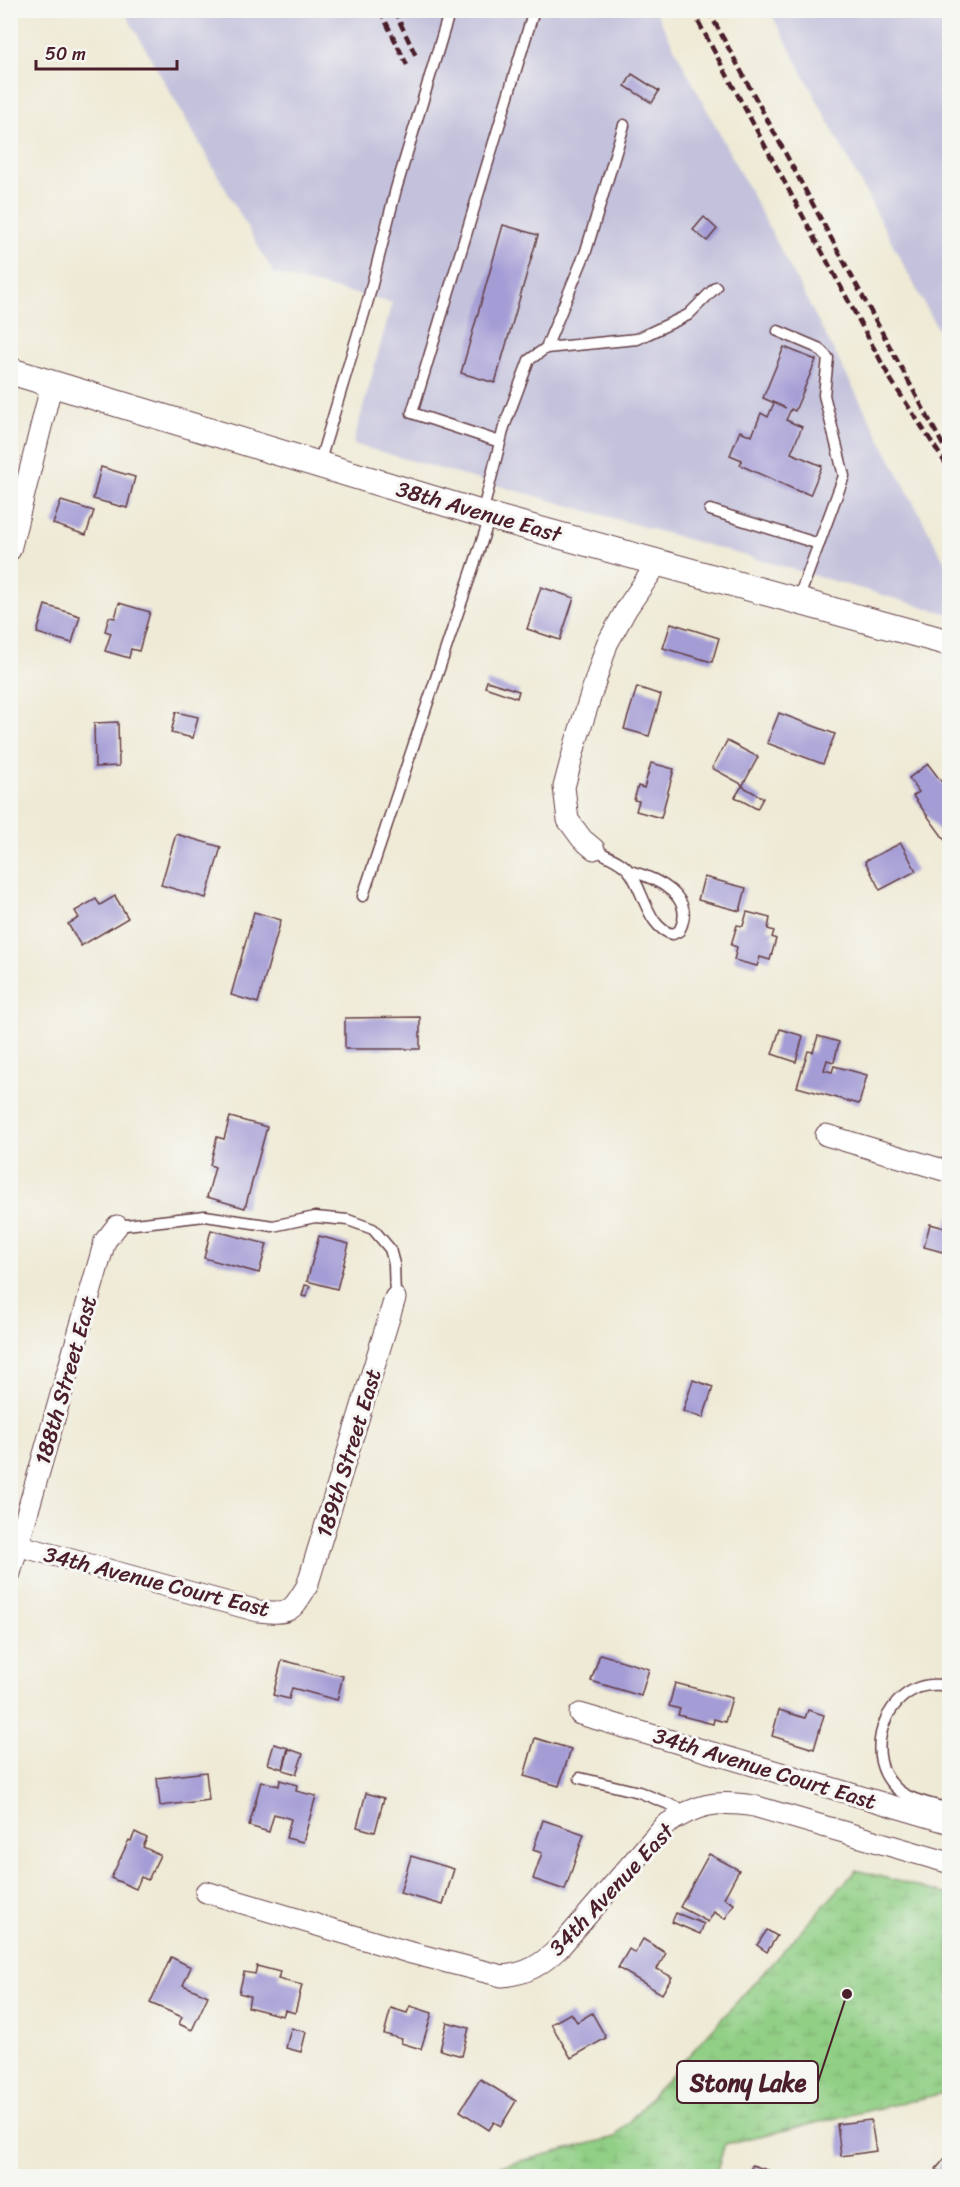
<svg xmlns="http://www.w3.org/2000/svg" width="960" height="2187" font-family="Sriracha,sans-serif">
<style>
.industrial{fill:#c3c1db}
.wetland{fill:url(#wetland-marsh);stroke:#6e7758;stroke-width:1.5}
.building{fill:#a49cd5}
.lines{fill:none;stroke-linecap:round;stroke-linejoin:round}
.service-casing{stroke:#633d44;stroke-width:13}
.minor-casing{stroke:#633d44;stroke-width:23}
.tertiary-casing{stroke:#633d44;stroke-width:28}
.service{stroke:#fff;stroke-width:10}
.minor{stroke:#fff;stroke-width:21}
.tertiary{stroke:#fff;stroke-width:26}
.rail{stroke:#4a1f2b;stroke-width:4.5;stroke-dasharray:9 4.5;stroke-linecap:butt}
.labels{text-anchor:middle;stroke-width:6;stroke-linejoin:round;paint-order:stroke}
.street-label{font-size:22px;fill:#4a1f2b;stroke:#f6f6f2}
.leader{fill:none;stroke:#4a1f2b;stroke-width:2}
.callout-dot{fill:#4a1f2b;stroke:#f6f6f2;stroke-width:2}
.callout{fill:#f6f6f2;stroke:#4a1f2b;stroke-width:2}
.callout-label{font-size:24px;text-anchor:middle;font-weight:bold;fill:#4a1f2b}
</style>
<defs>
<pattern id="wetland-marsh" width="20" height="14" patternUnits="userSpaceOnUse" patternTransform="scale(1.5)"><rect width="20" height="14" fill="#91cf85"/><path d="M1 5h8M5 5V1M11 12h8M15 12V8" fill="none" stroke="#7fb173"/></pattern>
</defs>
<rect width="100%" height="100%" fill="#f6f6f2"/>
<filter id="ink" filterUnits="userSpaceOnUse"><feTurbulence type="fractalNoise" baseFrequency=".0167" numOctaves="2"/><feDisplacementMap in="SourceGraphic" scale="12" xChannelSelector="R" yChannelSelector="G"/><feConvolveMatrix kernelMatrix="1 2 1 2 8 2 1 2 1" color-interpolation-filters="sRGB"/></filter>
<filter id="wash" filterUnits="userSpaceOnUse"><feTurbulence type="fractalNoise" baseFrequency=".008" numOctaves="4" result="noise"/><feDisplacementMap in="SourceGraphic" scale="24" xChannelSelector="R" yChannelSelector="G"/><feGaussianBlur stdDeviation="1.35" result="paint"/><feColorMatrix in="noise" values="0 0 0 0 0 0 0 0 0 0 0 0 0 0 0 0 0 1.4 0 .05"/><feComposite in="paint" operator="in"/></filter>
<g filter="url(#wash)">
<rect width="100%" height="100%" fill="#efead5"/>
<g class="industrial">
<path d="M124 11H655L949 570V614L353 444 392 303 274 274Z"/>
<path d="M770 11H949V351Z"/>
</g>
<path class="wetland" d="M856 1870 949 1895V2092L725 2144 715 2176H461L615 2137Z"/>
<g id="blocks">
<g class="building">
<path d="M632 74 659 91 652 103 625 86Z"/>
<path d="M704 217 717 229 707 241 693 230Z"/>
<path d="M503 225 538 235 495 383 461 373Z"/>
<path d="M784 347 816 360 795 411 791 409 786 420 802 427 791 453 822 466 810 495 801 491 800 492 740 465 742 460 730 455 740 431 752 436 761 413 768 417 774 403 786 408 763 398Z"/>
<path d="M101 467 135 477 127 508 93 499Z"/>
<path d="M61 501 94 511 86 535 53 524Z"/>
<path d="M541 587 574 598 560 640 527 629Z"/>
<path d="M119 603 150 612 139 651 131 649 129 658 105 651 111 633 105 631 109 617 115 618Z"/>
<path d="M45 605 80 616 72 643 37 633Z"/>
<path d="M671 623 719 638 712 662 663 648Z"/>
<path d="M487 681 519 691 517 698 485 687Z"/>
<path d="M637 687 661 695 649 736 624 729Z"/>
<path d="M176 712 198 717 193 738 171 733Z"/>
<path d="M779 713 835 734 823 764 767 743Z"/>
<path d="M118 722 119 766 95 767 94 723Z"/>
<path d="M727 741 758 757 743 785 712 768Z"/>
<path d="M651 763 674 769 661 818 636 811 639 801 634 800 638 786 644 788Z"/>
<path d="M928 764 950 793V841L947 843 913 796 919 792 909 778Z"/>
<path d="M742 786 763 798 757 809 735 797Z"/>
<path d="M176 834 221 847 206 898 161 885Z"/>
<path d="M901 843 916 871 880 890 865 861Z"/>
<path d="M704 877 746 888 740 911 698 900Z"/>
<path d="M115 896 128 918 81 946 68 924 79 918 75 911 96 899 100 905Z"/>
<path d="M254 912 281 920 258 1003 231 995Z"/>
<path d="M747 912 770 918 768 929 774 931 772 937 776 939 770 960 760 957 757 966 734 960 737 947 731 945 737 925 743 926Z"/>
<path d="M420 1017V1049H345V1018Z"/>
<path d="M780 1029 803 1036 796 1062 772 1054Z"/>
<path d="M818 1036 839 1042 834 1062 827 1060 824 1070 832 1072 834 1066 867 1075 859 1104 797 1087 808 1051 813 1052Z"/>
<path d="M230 1117 267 1127 245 1208 207 1197 215 1167 210 1165 217 1137 224 1139Z"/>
<path d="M949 1214 950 1254 924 1247 930 1224 945 1228Z"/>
<path d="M211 1230 267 1244 259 1273 204 1258Z"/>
<path d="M319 1236 349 1244 337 1289 307 1281Z"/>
<path d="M305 1285 310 1286 306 1297 302 1296Z"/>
<path d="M693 1380 713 1387 703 1418 683 1411Z"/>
<path d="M600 1654 649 1669 641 1696 591 1681Z"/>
<path d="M282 1660 343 1676 337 1700 292 1688 289 1699 273 1695Z"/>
<path d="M675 1683 732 1698 725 1722 714 1719 713 1724 678 1715 680 1709 669 1706Z"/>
<path d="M779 1710 805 1718 808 1710 824 1715 814 1749 772 1736Z"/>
<path d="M535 1738 571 1749 559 1786 524 1776Z"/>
<path d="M274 1744 288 1748 283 1769 268 1764Z"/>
<path d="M289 1749 303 1754 296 1774 283 1770Z"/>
<path d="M206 1772 209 1800 160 1806 157 1778Z"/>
<path d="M280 1780 297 1785 296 1791 316 1796 303 1842 286 1838 291 1819 274 1814 269 1832 249 1826 261 1781 279 1786Z"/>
<path d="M366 1793 384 1798 375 1832 357 1827Z"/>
<path d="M543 1820 584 1834 565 1890 533 1879 542 1853 533 1850Z"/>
<path d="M135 1832 147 1838 143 1847 160 1855 148 1880 141 1877 136 1889 111 1878 129 1840 131 1841Z"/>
<path d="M709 1854 739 1870 724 1898 734 1904 725 1919 714 1912 708 1922 680 1907Z"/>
<path d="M411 1856 454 1869 443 1905 400 1893Z"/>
<path d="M676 1913 704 1924 700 1934 672 1922Z"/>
<path d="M767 1930 777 1936 767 1952 757 1945Z"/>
<path d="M643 1939 666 1953 657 1969 672 1977 662 1994 618 1968 629 1949 635 1953Z"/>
<path d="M171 1957 191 1967 183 1985 208 1996 192 2030 179 2024 182 2017 150 2003Z"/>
<path d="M257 1966 280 1972 278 1979 302 1985 295 2013 285 2010 283 2016 248 2007 250 1996 239 1993 244 1972 255 1974Z"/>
<path d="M410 2006 432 2013 421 2049 401 2043 402 2039 384 2034 391 2008 407 2013Z"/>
<path d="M571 2013 577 2022 592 2013 606 2038 571 2058 551 2024Z"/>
<path d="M447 2022 469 2028 462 2056 440 2050Z"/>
<path d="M291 2028 306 2032 301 2052 286 2048Z"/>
<path d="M480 2079 516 2101 501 2126 494 2122 489 2130 460 2111Z"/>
<path d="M871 2120 876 2151 841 2156 837 2124Z"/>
<path d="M950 2152V2176H945L936 2169Z"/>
<path d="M752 2165 771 2171 770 2176H749Z"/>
</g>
</g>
</g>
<g filter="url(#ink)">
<use href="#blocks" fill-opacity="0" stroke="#633d44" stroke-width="1.5"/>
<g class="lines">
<defs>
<g id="service">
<path d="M778 331 818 348 828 358 824 395 844 476 798 600"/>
<path d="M546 348 586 251 624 125"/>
<path d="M500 442 412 413 534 10"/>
<path d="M319 464 368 300 396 189 450 10"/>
<path d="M710 510 819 544"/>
<path d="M482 514 504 427 529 360 546 348 637 339 688 315 716 287"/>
<path d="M594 849C604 855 622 861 629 871 643 888 648 930 673 934L679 931C698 897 656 878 630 871"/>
<path d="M363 896 490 517"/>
<path d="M117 1226 205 1216 273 1226 315 1217 348 1220 373 1229 390 1249 394 1264 395 1298"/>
<path d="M950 1686C938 1684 924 1684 913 1690 880 1707 867 1758 894 1786 906 1800 932 1804 950 1809"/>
<path d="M580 1778 639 1792 686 1811"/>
</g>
<g id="minor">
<path d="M10 550 52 383"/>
<path d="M594 849 582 839 568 820 564 787 576 742 607 644 627 608 659 561"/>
<path d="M826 1135 950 1172"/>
<path d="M17 1545 258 1611C290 1614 291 1613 307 1586L395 1298"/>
<path d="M10 1573 105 1241 117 1226"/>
<path d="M580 1714 950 1823"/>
<path d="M206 1892 408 1952 502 1976C527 1974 541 1965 559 1948L664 1826C696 1804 715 1800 754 1806L950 1863"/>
</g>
<path id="tertiary" d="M10 371 482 514 950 643"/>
</defs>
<use href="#service" class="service-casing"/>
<use href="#minor" class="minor-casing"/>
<use href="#tertiary" class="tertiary-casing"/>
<use href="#service" class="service"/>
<use href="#minor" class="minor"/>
<use href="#tertiary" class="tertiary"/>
<g class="rail">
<path d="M380 10 407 65"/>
<path d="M394 10 416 56"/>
<path d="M692 10 891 380 950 470"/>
<path d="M708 10 945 449"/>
</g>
</g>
</g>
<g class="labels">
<g class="street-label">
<text transform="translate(479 511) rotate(16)" y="8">38th Avenue East</text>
<text transform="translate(65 1380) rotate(-74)" y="8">188th Street East</text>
<text transform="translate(348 1453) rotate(-73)" y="8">189th Street East</text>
<text transform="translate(157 1581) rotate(14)" y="8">34th Avenue Court East</text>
<text transform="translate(765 1768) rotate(17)" y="8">34th Avenue Court East</text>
<text transform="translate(611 1889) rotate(-47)" y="8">34th Avenue East</text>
</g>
</g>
<path class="leader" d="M847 1994L818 2082"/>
<circle class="callout-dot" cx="847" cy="1994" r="6"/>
<rect class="callout" x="677" y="2061" width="141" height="42" rx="6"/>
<g class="callout-label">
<text x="748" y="2091">Stony Lake</text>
</g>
<rect width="960" height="2187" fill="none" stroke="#f6f6f2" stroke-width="36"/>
<path d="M36 60v9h141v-9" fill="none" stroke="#4a1f2b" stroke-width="3"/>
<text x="45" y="60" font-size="18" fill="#4a1f2b" stroke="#f6f6f2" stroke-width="4.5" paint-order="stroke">50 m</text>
</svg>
